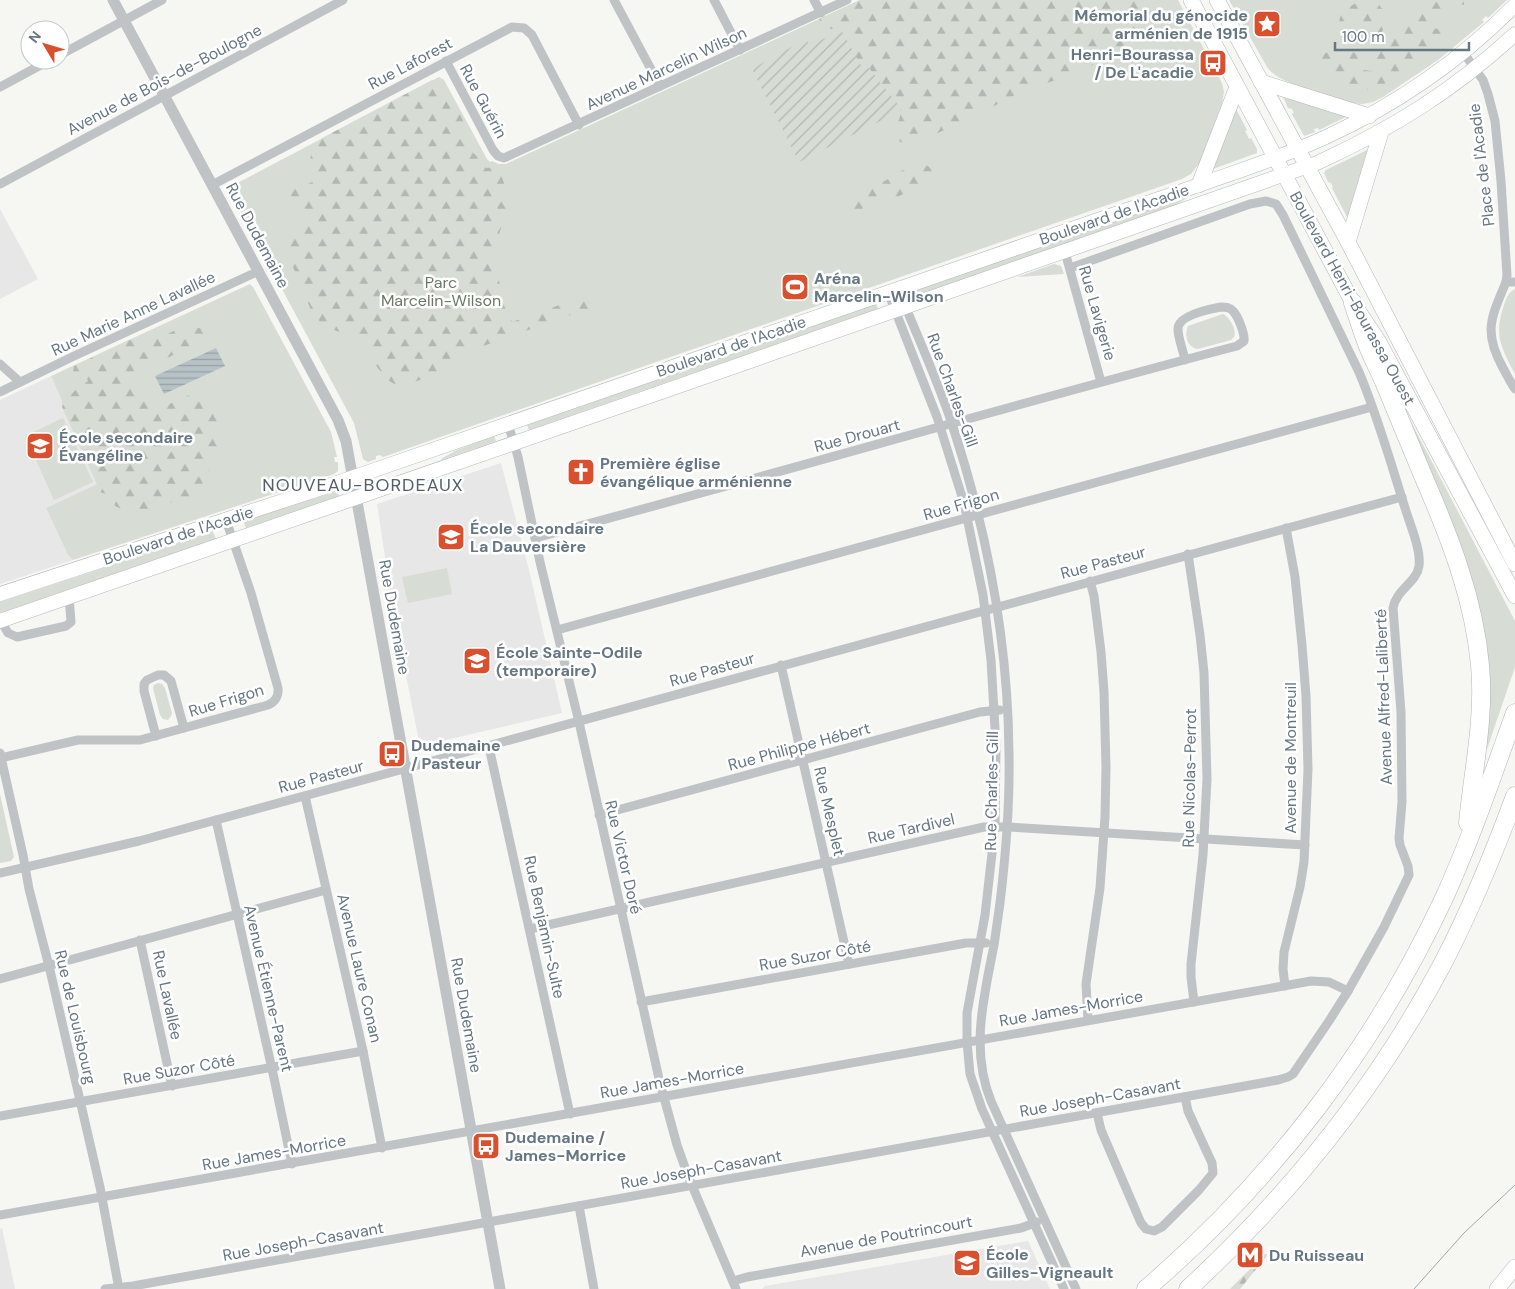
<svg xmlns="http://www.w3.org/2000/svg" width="1515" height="1289" font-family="'DM Sans',sans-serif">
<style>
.built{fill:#e6e7e6}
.green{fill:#d7dcd4}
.forest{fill:url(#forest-firs)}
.garden{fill:url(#garden-furrows)}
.water{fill:url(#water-rules)}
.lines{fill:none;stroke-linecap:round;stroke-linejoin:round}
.secondary-casing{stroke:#b1b7bb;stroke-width:15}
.primary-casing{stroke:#b2b7ba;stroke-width:16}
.motorway-casing{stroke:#b2b6b9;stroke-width:19}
.minor{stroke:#bfc3c6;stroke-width:9}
.tertiary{stroke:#bfc3c6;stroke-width:11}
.secondary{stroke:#fff;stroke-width:14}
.primary{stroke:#fff;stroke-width:15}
.motorway{stroke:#fff;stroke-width:18}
.tram{stroke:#a0a7ab;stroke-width:1}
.labels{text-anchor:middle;stroke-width:5;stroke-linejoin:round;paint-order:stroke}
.poi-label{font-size:16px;font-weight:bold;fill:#667782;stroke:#fff;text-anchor:start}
.street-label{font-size:16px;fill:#667782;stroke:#fff}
.park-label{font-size:16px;fill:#6a7a65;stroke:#fff}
.neighbourhood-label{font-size:18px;letter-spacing:1px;fill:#546067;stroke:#fff}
</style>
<defs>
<pattern id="forest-firs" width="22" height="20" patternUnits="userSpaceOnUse" patternTransform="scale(1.25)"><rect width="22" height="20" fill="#d7dcd4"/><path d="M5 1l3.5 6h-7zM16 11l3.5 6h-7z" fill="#b2b7b1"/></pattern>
<pattern id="garden-furrows" width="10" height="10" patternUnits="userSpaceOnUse" patternTransform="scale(1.25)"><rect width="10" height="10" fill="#d7dcd4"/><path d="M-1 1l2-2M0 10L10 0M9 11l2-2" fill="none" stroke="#b2b7b1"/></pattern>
<pattern id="water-rules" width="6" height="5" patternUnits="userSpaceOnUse" patternTransform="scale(1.25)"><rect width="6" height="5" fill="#b6c2c6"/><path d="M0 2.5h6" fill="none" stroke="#98a2a6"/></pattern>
</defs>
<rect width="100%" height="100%" fill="#f6f6f3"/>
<g class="built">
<path d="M0 209 38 279 0 299Z"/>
<path d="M51 376 62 401V407L97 484 46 508 68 555 73 560 0 584V400Z"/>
<path d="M501 463 529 570 562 713 420 746 393 609 377 504Z"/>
<path d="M2 1228 15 1289H0V1229Z"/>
<path d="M1028 1241 1050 1289H762L765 1286Z"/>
</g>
<g class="green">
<path d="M860 0H1178L1222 83 1224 92 1222 103 1200 162 1191 174 1182 179 383 457 380 455 376 456V459L368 462 363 459 354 423 232 196 237 193 235 189 230 191V187L439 77 444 80 487 159 490 162 492 161 499 164H506Z"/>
<path d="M1229 0H1507L1488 18 1486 16 1482 20 1484 22 1438 60 1383 97 1373 102 1362 104 1351 103C1330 96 1279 85 1267 67Z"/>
<path d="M1283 97 1348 116 1319 130 1318 128 1314 129 1315 132 1304 136 1292 114 1294 113 1292 109 1288 108Z"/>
<path d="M1236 109 1247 130 1245 131 1249 139 1251 138 1257 149V153L1213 169Z"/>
<path d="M1367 150 1368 151 1348 219 1332 188 1333 187 1331 183 1328 182 1324 173 1326 170Z"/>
<path d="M1192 194V195L1174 206 915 296 913 291Z"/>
<path d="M1054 264 1061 266 1064 274 1017 277Z"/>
<path d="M250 284 253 287 331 432 337 457H334L335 462H338V471L334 474 73 560 68 555 46 508 97 484 62 407V401L51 376Z"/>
<path d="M1515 289V374C1502 349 1494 336 1503 308 1506 300 1507 293 1515 289Z"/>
<path d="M876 304 878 309 529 430 527 425Z"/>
<path d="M1223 314C1230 318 1237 330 1234 337L1231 340 1198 349C1187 348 1184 335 1188 326Z"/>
<path d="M1385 372 1515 621V667L1487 749 1482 747 1484 671Z"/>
<path d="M63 418 93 482 54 500 25 436Z"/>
<path d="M494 436 496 441 441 460V459L457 450Z"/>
<path d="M337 491 339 496 246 528 243 521Z"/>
<path d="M213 532 216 539 0 613V602Z"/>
<path d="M447 568 452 594 408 603 402 577Z"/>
<path d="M158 683 162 684 165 688 172 713 171 716 168 720 163 719 160 715 153 688 154 685Z"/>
<path d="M0 794 14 857 11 861 0 863Z"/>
</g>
<g class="forest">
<path d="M860 0H1148L1146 17 1137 32 1129 42 1081 72 1022 91 1000 103 938 133 917 142 908 144 900 142 895 132 902 110 868 67 863 70 841 30 825 28 819 19Z"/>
<path d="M1358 0H1382L1379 4C1381 10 1386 9 1389 14L1382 25 1383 30 1381 33 1370 40H1367L1365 37V23L1361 20C1354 21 1347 27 1340 26 1337 13 1348 7 1358 2Z"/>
<path d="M1438 0H1464V5L1452 3 1449 5 1435 24 1429 26 1430 28C1437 29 1443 28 1447 34L1446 38 1441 42 1431 46 1426 56 1417 62 1412 68 1407 69C1398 78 1399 76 1388 79 1386 82 1383 87 1380 88 1372 92 1346 88 1337 85L1334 77 1331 74 1314 67 1315 60C1323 52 1336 48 1343 58L1349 53 1356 52 1361 57 1364 70 1371 71 1374 66 1372 58C1379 44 1401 42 1398 23 1404 16 1409 18 1417 16 1426 14 1432 6 1438 0Z"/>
<path d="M432 80 443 96 455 106 459 112 463 121V136L470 150 478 157 482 166 487 168 493 167 500 170 511 207C486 248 497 281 512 322L582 297C589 296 593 300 593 307L461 354 443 370 431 376 406 385 397 386 388 380 377 367 366 346 359 339 326 327 313 315 288 255 286 244 287 235 292 227 307 217C295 211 277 198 296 187 301 184 307 185 312 182 314 173 309 168 310 161 310 153 318 145 322 138Z"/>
<path d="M923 164 928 166 932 170V175L926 183 918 188 887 201 868 211 863 215 855 218 848 217C844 211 841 206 846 200 852 192 863 193 871 189 888 181 904 165 923 164Z"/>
<path d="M183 326 200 328 204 331V341L143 369 137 376 135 382C141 386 153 389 150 399L155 404 161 408 204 388 214 411 224 414 227 418C220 438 207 486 191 499 183 505 174 500 165 504 160 506 157 510 152 512 142 516 124 511 115 506L111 495C104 493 97 493 94 486L97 484 62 407C69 393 76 390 88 381L84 373 77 376 73 372 74 366 129 340 141 342 153 337 160 338Z"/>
<path d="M1265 1254H1267L1266 1257 1240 1289H1230Z"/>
</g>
<path class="garden" d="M841 30 863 69 868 67 902 110 799 162 752 69 806 39 810 46Z"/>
<path class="water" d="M216 348 225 366 164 394 155 376Z"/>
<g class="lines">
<defs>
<g id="secondary">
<path d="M0 594 328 486 1199 185C1241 170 1285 156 1326 137 1397 104 1461 60 1515 5"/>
<path d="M0 621 633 402 1317 163C1393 128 1453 91 1515 34"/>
</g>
<g id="primary">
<path d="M1191 0 1353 303 1379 342 1515 596"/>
<path d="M1217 0 1348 242 1515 564"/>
<path d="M1261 82 1369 116"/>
<path d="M1199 185 1237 87"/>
<path d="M1348 242 1381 132"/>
<path d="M1497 1289 1515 1267"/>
</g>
<g id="motorway">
<path d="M1353 303C1358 318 1363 334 1369 349 1374 361 1380 372 1385 384 1398 415 1411 446 1424 478 1450 538 1474 599 1480 665 1485 718 1473 770 1468 823"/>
<path d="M1146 1289C1272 1181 1375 1047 1445 896 1472 836 1493 774 1515 713"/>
<path d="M1188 1289C1290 1195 1378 1086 1443 963 1471 909 1494 853 1515 796"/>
</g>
</defs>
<use href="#secondary" class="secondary-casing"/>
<use href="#primary" class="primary-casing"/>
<use href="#motorway" class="motorway-casing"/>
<g class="minor">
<path d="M614 0 660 86"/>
<path d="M714 0 740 50"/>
<path d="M814 0 821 13"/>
<path d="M1463 52 1483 80 1488 94 1495 121 1501 181 1507 275 1506 282"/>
<path d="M60 55 162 0"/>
<path d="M446 61 493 150 498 156 504 158 847 0"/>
<path d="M0 87 50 60"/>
<path d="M0 184 343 0"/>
<path d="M212 185 512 27 524 28 532 35 579 125"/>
<path d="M1065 252 1101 382"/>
<path d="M1515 282H1506C1491 318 1483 332 1503 368 1507 375 1510 382 1515 389"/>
<path d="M898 288C916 334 937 378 952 424 987 530 1008 642 1009 753 1010 803 1006 853 1000 903 998 917 996 931 994 945 984 997 970 1049 991 1101L1076 1289"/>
<path d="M888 292 937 417 964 503 983 595 991 660 996 746 995 827 985 915 967 1013V1042L970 1074 982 1109 1064 1289"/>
<path d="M0 364 20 382"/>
<path d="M0 392 74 356 259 271"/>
<path d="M508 424 518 457 540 562 579 722 660 1083 677 1145 688 1176 736 1289"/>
<path d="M535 538C770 476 1003 407 1237 346L1244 341C1245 334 1238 316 1233 311 1230 307 1226 307 1221 307 1210 309 1178 315 1178 329 1178 338 1183 350 1185 360"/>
<path d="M1188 554 1200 635 1204 673 1207 779 1203 855 1191 964V977L1194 1002"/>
<path d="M1 621 8 633 17 637 66 626 71 622 69 597"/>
<path d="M557 630 1372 407"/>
<path d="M781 665 849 964"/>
<path d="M156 736 144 691V684L147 680 158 675H164L171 681 184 728"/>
<path d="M489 747 570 1114"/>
<path d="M0 753 23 855 29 889 49 966 100 1187 119 1289"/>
<path d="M0 758 78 740H140L268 705C275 702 279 696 278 688L251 593 226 520"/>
<path d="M305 796 363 1051 382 1148"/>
<path d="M599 815 980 712 1000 710"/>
<path d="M216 820 274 1078 292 1164"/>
<path d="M0 873 139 841 1402 497"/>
<path d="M530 929 984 827H1008L1305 845"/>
<path d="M140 940 172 1086"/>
<path d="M0 979 326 890"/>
<path d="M1285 986 1283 969 1284 952 1300 887 1304 862 1308 769 1306 696 1302 645 1295 577 1286 528"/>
<path d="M641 1002 966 943H986"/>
<path d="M1088 1020 1086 984 1100 888 1105 817 1106 767 1104 692 1101 652 1094 596 1090 581"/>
<path d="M1097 1113 1101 1130 1141 1223 1146 1229 1154 1231 1162 1227 1199 1190 1213 1173 1212 1163 1188 1111 1185 1097"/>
<path d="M0 1116 363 1051"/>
<path d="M579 1206 594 1289"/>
<path d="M0 1215 1311 981 1329 982 1348 991"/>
<path d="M733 1281 747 1277 1021 1228 1037 1222"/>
<path d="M105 1289 133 1286 1278 1080 1288 1077 1293 1074 1329 1021 1348 991 1384 927 1409 875 1408 866 1400 845 1399 838 1402 802 1401 712 1393 608C1396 590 1417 582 1419 566 1421 550 1411 527 1406 511 1391 464 1378 417 1359 372L1283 215 1276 204 1266 201 1250 204 1070 268"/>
</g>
<path class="tertiary" d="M113 0 338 420 346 441 500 1289"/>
<use href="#secondary" class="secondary"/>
<use href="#primary" class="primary"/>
<use href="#motorway" class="motorway"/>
<path class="tram" d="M1414 1289 1464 1233 1515 1185"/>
</g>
<defs>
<symbol id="sight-square" viewBox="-11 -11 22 22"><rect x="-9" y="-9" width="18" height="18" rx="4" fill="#d9502f" stroke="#fff"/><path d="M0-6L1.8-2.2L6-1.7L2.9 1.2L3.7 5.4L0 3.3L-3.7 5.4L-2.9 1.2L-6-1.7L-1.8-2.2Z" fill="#fff"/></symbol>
<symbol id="bus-square" viewBox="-11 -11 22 22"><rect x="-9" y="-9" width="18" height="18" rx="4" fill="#d9502f" stroke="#fff"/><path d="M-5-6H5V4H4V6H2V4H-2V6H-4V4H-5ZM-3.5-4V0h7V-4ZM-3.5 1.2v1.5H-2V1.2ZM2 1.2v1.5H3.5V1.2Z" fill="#fff"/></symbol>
<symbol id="stadium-square" viewBox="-11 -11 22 22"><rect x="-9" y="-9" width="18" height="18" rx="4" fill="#d9502f" stroke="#fff"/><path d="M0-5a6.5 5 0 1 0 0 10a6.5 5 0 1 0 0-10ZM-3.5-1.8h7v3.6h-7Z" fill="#fff"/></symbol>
<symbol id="school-square" viewBox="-11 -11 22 22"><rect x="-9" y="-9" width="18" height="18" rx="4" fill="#d9502f" stroke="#fff"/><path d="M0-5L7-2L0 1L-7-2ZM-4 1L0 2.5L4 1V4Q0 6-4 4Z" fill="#fff"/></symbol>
<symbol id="church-square" viewBox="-11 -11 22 22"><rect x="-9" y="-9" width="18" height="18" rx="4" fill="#d9502f" stroke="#fff"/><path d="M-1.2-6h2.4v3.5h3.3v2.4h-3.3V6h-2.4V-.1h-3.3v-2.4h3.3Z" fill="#fff"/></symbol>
<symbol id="metro-square" viewBox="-11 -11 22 22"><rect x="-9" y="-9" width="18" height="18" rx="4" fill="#d9502f" stroke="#fff"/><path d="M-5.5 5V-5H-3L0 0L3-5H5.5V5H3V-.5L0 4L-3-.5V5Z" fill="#fff"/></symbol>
</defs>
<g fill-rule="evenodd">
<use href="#sight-square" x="1251" y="8" width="32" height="32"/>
<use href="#bus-square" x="1197" y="47" width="32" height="32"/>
<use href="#stadium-square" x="779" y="271" width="32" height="32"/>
<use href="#school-square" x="24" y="430" width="32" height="32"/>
<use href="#church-square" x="565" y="456" width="32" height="32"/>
<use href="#school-square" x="435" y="521" width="32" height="32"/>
<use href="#school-square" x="461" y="645" width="32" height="32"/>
<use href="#bus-square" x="376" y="738" width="32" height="32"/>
<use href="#bus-square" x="470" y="1130" width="32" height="32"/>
<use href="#metro-square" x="1234" y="1239" width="32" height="32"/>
<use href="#school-square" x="951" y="1247" width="32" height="32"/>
</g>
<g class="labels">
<g class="poi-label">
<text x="1248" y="21" text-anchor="end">Mémorial du génocide<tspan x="1248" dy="18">arménien de 1915</tspan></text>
<text x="1194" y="60" text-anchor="end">Henri-Bourassa<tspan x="1194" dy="18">/ De L'acadie</tspan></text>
<text x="814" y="284">Aréna<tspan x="814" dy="18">Marcelin-Wilson</tspan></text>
<text x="59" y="443">École secondaire<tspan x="59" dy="18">Évangéline</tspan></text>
<text x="600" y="469">Première église<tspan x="600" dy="18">évangélique arménienne</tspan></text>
<text x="470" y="534">École secondaire<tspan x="470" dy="18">La Dauversière</tspan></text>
<text x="496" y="658">École Sainte-Odile<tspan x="496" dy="18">(temporaire)</tspan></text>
<text x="411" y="751">Dudemaine<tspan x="411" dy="18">/ Pasteur</tspan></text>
<text x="505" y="1143">Dudemaine /<tspan x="505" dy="18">James-Morrice</tspan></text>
<text x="986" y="1260">École<tspan x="986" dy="18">Gilles-Vigneault</tspan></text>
<text x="1269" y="1261">Du Ruisseau</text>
</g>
<g class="street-label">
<text transform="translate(410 63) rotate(-28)" y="6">Rue Laforest</text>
<text transform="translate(666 68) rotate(-25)" y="6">Avenue Marcelin Wilson</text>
<text transform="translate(164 79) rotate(-28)" y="6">Avenue de Bois-de-Boulogne</text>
<text transform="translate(484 101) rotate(62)" y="6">Rue Guérin</text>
<text transform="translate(1481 165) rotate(-97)" y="6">Place de l'Acadie</text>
<text transform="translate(1114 214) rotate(-19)" y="6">Boulevard de l'Acadie</text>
<text transform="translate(258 235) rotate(62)" y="6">Rue Dudemaine</text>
<text transform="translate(1353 298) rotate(61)" y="6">Boulevard Henri-Bourassa Ouest</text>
<text transform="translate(133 313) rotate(-25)" y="6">Rue Marie Anne Lavallée</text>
<text transform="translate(1098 313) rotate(74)" y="6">Rue Lavigerie</text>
<text transform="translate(731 346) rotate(-19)" y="6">Boulevard de l'Acadie</text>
<text transform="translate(953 390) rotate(70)" y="6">Rue Charles-Gill</text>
<text transform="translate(857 435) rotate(-15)" y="6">Rue Drouart</text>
<text transform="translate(961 504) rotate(-16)" y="6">Rue Frigon</text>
<text transform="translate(178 535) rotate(-18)" y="6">Boulevard de l'Acadie</text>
<text transform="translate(1103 562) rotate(-15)" y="6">Rue Pasteur</text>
<text transform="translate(395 617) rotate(80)" y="6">Rue Dudemaine</text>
<text transform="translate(712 669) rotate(-16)" y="6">Rue Pasteur</text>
<text transform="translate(1383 697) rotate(-92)" y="6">Avenue Alfred-Laliberté</text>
<text transform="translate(226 700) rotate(-17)" y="6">Rue Frigon</text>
<text transform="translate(799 746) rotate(-15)" y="6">Rue Philippe Hébert</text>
<text transform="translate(1290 758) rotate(-90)" y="6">Avenue de Montreuil</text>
<text transform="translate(321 776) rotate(-15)" y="6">Rue Pasteur</text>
<text transform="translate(1189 778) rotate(-89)" y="6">Rue Nicolas-Perrot</text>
<text transform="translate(991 791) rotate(-89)" y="6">Rue Charles-Gill</text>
<text transform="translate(830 811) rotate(77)" y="6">Rue Mesplet</text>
<text transform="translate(911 828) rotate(-13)" y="6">Rue Tardivel</text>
<text transform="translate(624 857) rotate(77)" y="6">Rue Victor Doré</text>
<text transform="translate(545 927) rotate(78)" y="6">Rue Benjamin-Sulte</text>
<text transform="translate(815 955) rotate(-10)" y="6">Rue Suzor Côté</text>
<text transform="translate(360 968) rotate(77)" y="6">Avenue Laure Conan</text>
<text transform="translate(269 988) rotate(77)" y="6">Avenue Étienne-Parent</text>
<text transform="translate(168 995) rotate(78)" y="6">Rue Lavallée</text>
<text transform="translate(1071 1008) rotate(-10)" y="6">Rue James-Morrice</text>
<text transform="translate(467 1015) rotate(80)" y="6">Rue Dudemaine</text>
<text transform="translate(76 1017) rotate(77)" y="6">Rue de Louisbourg</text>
<text transform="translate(179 1069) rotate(-10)" y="6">Rue Suzor Côté</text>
<text transform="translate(672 1080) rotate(-10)" y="6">Rue James-Morrice</text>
<text transform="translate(1100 1097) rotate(-10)" y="6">Rue Joseph-Casavant</text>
<text transform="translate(274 1152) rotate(-10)" y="6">Rue James-Morrice</text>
<text transform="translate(701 1169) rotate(-10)" y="6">Rue Joseph-Casavant</text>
<text transform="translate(886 1236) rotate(-10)" y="6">Avenue de Poutrincourt</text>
<text transform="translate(303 1241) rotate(-10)" y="6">Rue Joseph-Casavant</text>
</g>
<g class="park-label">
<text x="441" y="288">Parc<tspan x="441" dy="18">Marcelin-Wilson</tspan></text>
</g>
<g class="neighbourhood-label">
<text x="363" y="491">NOUVEAU-BORDEAUX</text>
</g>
</g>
<g transform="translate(45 45) rotate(308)"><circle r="24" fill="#ffffff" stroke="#c2c9cd"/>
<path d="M0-4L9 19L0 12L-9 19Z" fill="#d9502f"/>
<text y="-8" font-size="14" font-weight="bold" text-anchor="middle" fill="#667782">N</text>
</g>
<path d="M1335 42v8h134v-8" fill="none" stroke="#667782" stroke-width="2.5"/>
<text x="1342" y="42" font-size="15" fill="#667782" stroke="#ffffff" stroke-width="4" paint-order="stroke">100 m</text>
</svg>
